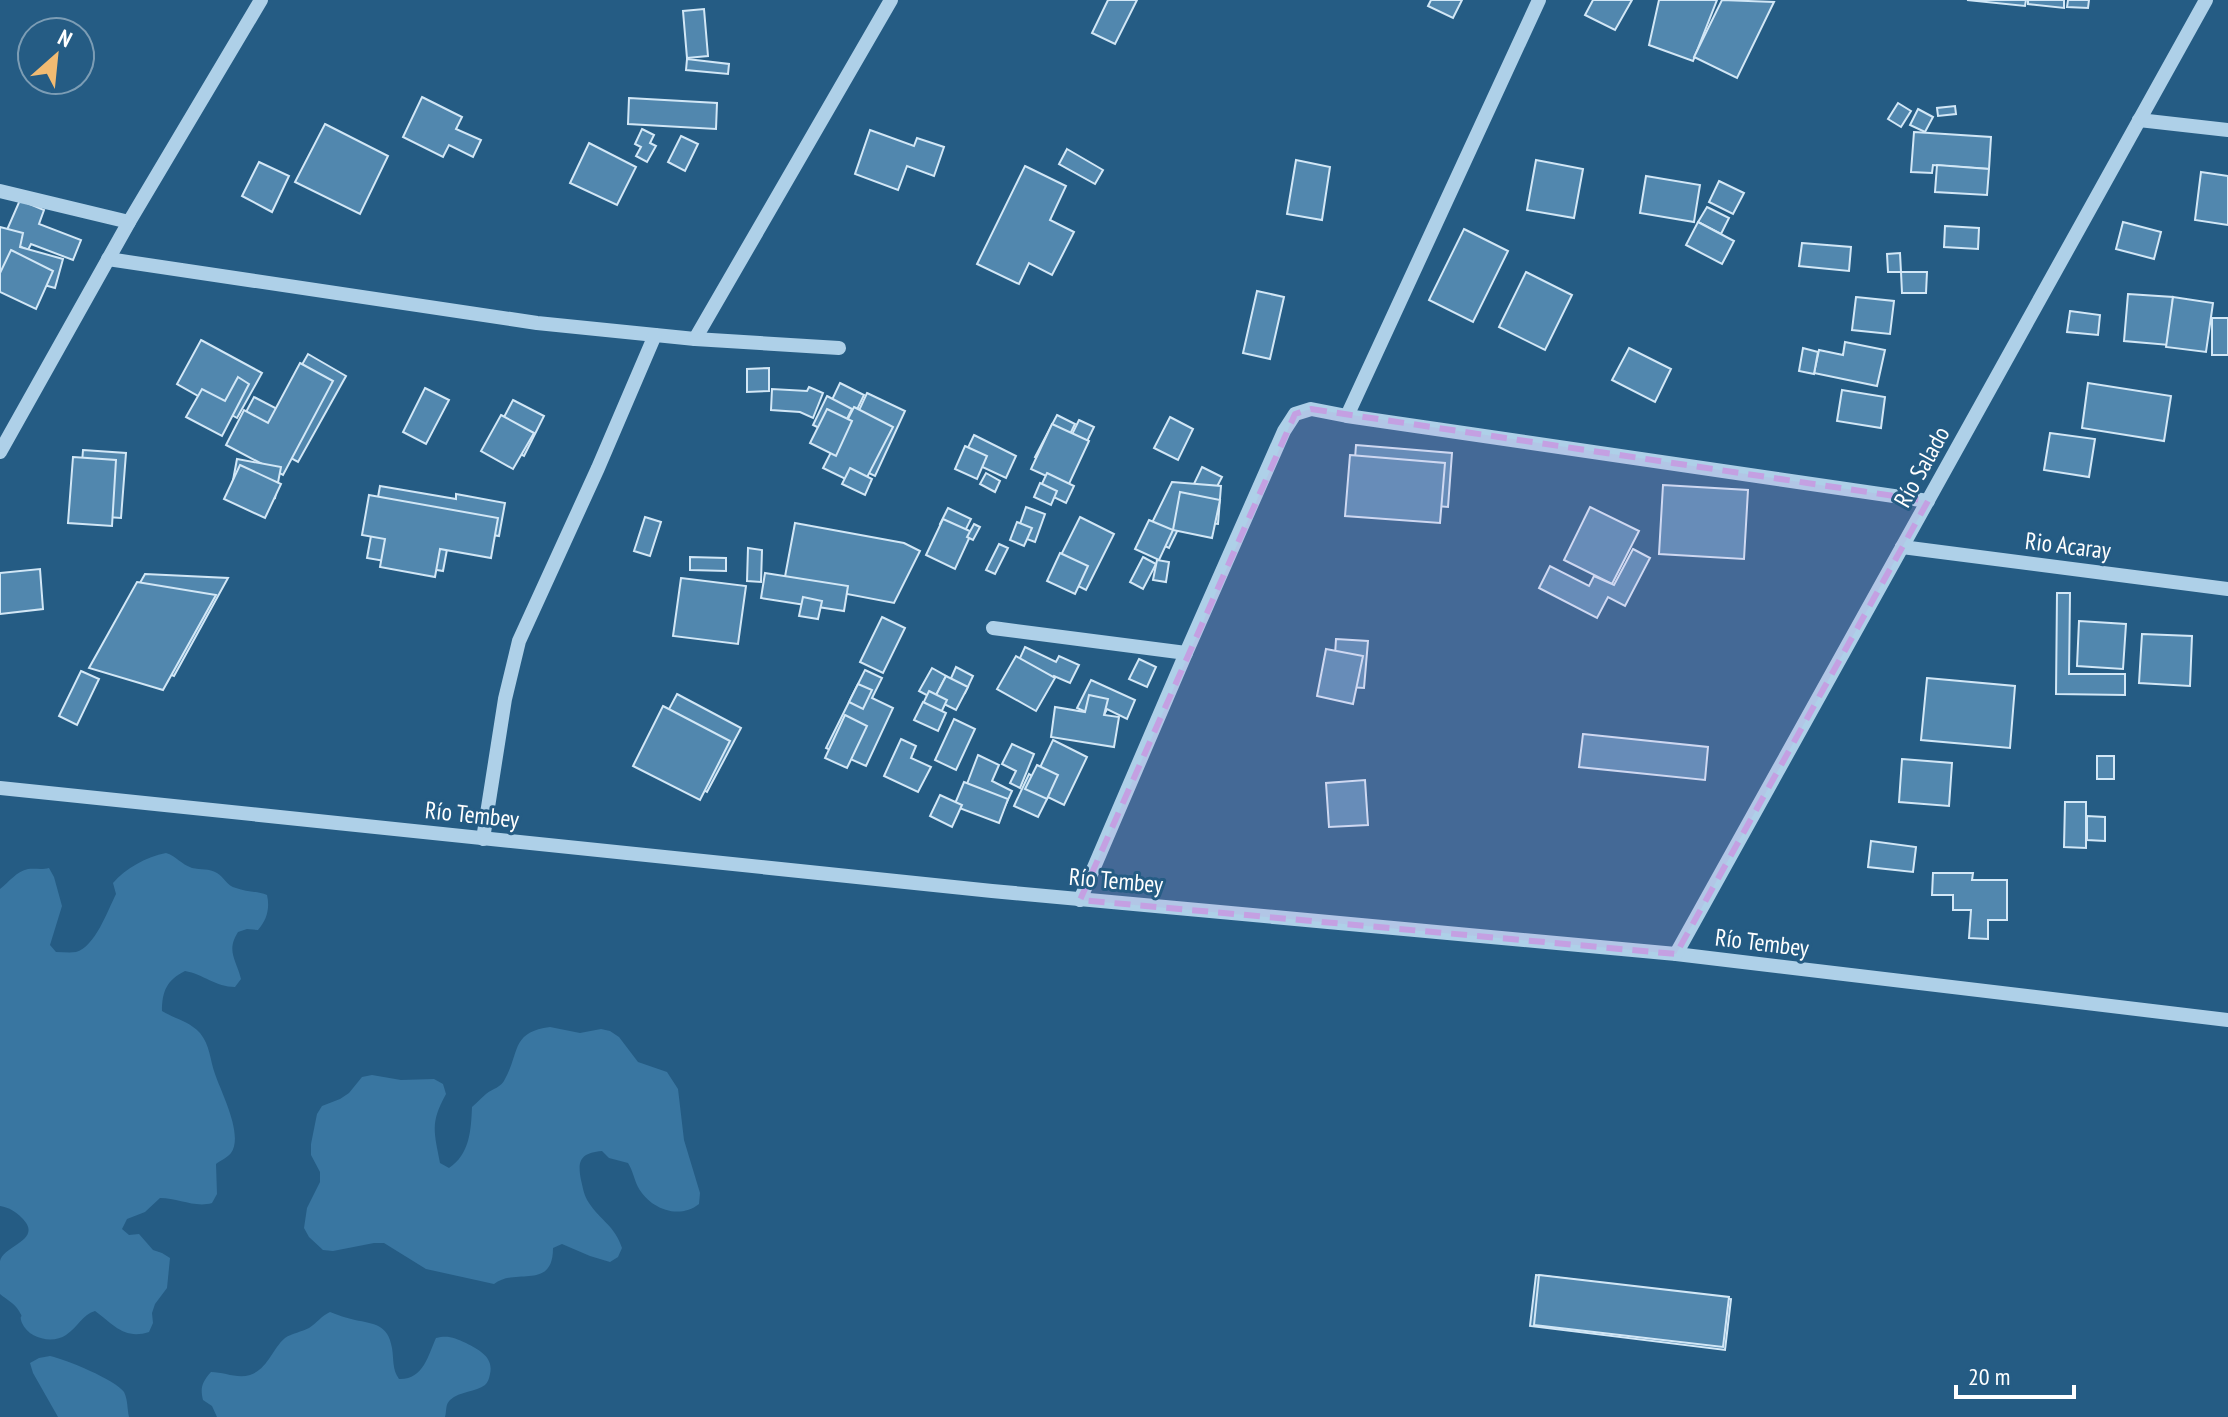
<svg xmlns="http://www.w3.org/2000/svg" width="2228" height="1417" font-family="'PT Sans Narrow',sans-serif">
<style>
.green{fill:#3976a1}
.building{fill:#5187ae;stroke:#d2e7f6;stroke-width:2}
.lines{fill:none;stroke-linecap:round;stroke-linejoin:round}
.minor{stroke:#aed0e8;stroke-width:14}
.marked{fill:#c4a0e2;fill-opacity:0.2;stroke:#c4a0e2;stroke-width:6;stroke-dasharray:16 10;stroke-linejoin:round}
.labels{text-anchor:middle;stroke-width:6;stroke-linejoin:round;paint-order:stroke}
.street-label{font-size:24px;fill:#fff;stroke:#255c84}
</style>
<rect width="100%" height="100%" fill="#255c84"/>
<g class="green">
<path d="M166 853C176 856 181 864 192 868 201 870 209 868 217 873 224 877 227 886 236 888 246 892 257 891 267 895 270 908 267 920 258 930L247 929 238 932C226 951 236 959 241 979L235 987C216 987 203 974 185 971 167 980 162 991 162 1011 175 1019 189 1021 200 1033 210 1045 210 1060 215 1074 221 1092 244 1135 231 1153 228 1157 220 1161 216 1164L217 1194 212 1203C195 1208 178 1198 160 1198L145 1212 127 1219 122 1229 129 1235 139 1234 153 1250 162 1253 170 1258 167 1288 155 1304 152 1313 153 1323 149 1332C124 1340 113 1324 95 1311 82 1315 78 1327 66 1335 53 1344 29 1339 22 1323 18 1312 25 1321 19 1311 15 1304 6 1299 0 1294 0 1284 0 1271 0 1261 4 1245 44 1240 22 1218 15 1211 10 1208 0 1206V889C9 882 17 871 28 869 35 868 41 870 49 868L54 877 62 906 50 945 56 952C63 952 70 953 76 952 95 947 108 910 116 894L113 883C126 868 146 857 166 853Z"/>
<path d="M550 1027 580 1033 601 1029 610 1031 619 1037 638 1062 667 1072 678 1089 684 1140 700 1193 699 1204C679 1220 650 1209 638 1187 634 1179 633 1171 628 1163L609 1158 602 1151C581 1153 577 1160 581 1180 583 1188 584 1196 589 1203 601 1221 615 1226 622 1248L618 1257 610 1262 590 1256 562 1244 553 1248C553 1291 516 1267 494 1284L426 1269 384 1243H374L333 1251 323 1250 309 1237 304 1228 307 1208 320 1182V1172L311 1155V1144L317 1114 322 1106 340 1099 349 1093 362 1077 372 1075 401 1080 434 1079 443 1084 446 1094C430 1123 434 1131 440 1163L449 1168C470 1154 471 1130 472 1107 477 1103 481 1098 486 1094 493 1088 501 1088 505 1079 520 1052 511 1032 550 1027Z"/>
<path d="M330 1312C338 1315 346 1318 355 1320 374 1324 388 1324 392 1348 394 1360 392 1369 399 1379 423 1380 428 1356 436 1338 448 1335 455 1338 466 1343 479 1350 494 1357 490 1374 489 1379 488 1382 485 1385 476 1392 460 1391 450 1400 445 1405 447 1410 445 1417H217L212 1406 203 1400C200 1388 202 1382 211 1372 224 1372 237 1379 250 1375 268 1369 272 1349 285 1338 292 1333 302 1332 309 1328 317 1323 321 1316 330 1312Z"/>
<path d="M50 1356C65 1359 116 1380 124 1392 128 1400 127 1409 129 1417H58L33 1373 30 1363 39 1358Z"/>
</g>
<g class="building">
<path d="M1108 0H1137L1115 44 1092 33Z"/>
<path d="M1431 0H1462L1453 18 1428 6Z"/>
<path d="M1593 0H1632L1615 30 1585 15Z"/>
<path d="M1659 0H1717L1693 61 1649 45Z"/>
<path d="M1722 0 1774 2 1737 78 1694 57Z"/>
<path d="M1967 0H2026L2025 6Z"/>
<path d="M2028 0H2064V8L2028 4Z"/>
<path d="M2068 0H2089L2088 8 2067 7Z"/>
<path d="M704 9 708 56 687 58 683 11Z"/>
<path d="M687 59 729 64 728 74 686 70Z"/>
<path d="M422 97 462 117 456 129 481 140 473 157 449 145 443 157 403 137Z"/>
<path d="M629 98 717 103 716 129 628 124Z"/>
<path d="M1898 103 1911 111 1901 127 1888 119Z"/>
<path d="M1955 106 1956 114 1938 116 1937 108Z"/>
<path d="M1918 109 1933 117 1925 132 1910 125Z"/>
<path d="M325 124 388 156 360 214 295 182Z"/>
<path d="M642 129 654 135 650 143 656 146 647 162 636 156 641 147 635 144Z"/>
<path d="M870 130 914 146 917 138 944 147 934 176 907 166 898 190 855 174Z"/>
<path d="M1914 132 1991 137 1989 169 1933 165 1932 173 1911 172Z"/>
<path d="M681 136 698 144 685 171 668 162Z"/>
<path d="M589 143 636 167 617 205 570 183Z"/>
<path d="M1067 149 1103 170 1095 184 1059 164Z"/>
<path d="M1296 160 1330 167 1322 220 1287 214Z"/>
<path d="M1536 160 1583 169 1574 218 1527 210Z"/>
<path d="M259 162 289 176 272 212 242 196Z"/>
<path d="M1937 165 1989 169 1987 195 1935 192Z"/>
<path d="M1025 166 1066 186 1050 220 1074 232 1052 275 1029 263 1019 284 977 264Z"/>
<path d="M2201 172 2228 176V225L2195 220Z"/>
<path d="M1646 176 1700 185 1694 222 1640 213Z"/>
<path d="M1719 181 1744 193 1733 214 1709 202Z"/>
<path d="M20 200 44 210 39 224 81 240 73 260 31 244 28 250 3 239Z"/>
<path d="M1707 207 1729 218 1721 234 1698 222Z"/>
<path d="M1698 222 1734 241 1722 264 1686 245Z"/>
<path d="M2123 222 2161 232 2154 259 2116 249Z"/>
<path d="M1945 226 1979 228 1978 249 1944 247Z"/>
<path d="M0 227 23 233 20 247 63 259 55 288 0 273Z"/>
<path d="M1464 229 1508 251 1473 322 1429 300Z"/>
<path d="M1802 243 1851 247 1849 271 1799 266Z"/>
<path d="M11 250 53 271 36 309 0 292V273Z"/>
<path d="M1900 253 1901 272H1888L1887 254Z"/>
<path d="M1526 272 1572 295 1545 350 1499 327Z"/>
<path d="M1901 272H1927L1926 293H1902Z"/>
<path d="M1257 291 1284 297 1270 359 1243 353Z"/>
<path d="M2128 294 2173 297 2169 345 2124 341Z"/>
<path d="M1856 297 1894 301 1890 334 1852 330Z"/>
<path d="M2173 297 2213 303 2206 352 2166 347Z"/>
<path d="M2070 311 2100 315 2098 335 2067 332Z"/>
<rect x="2212" y="318" width="16" height="37"/>
<path d="M201 340 262 373 237 418 177 384Z"/>
<path d="M1845 342 1885 350 1877 386 1814 373 1819 350 1843 355Z"/>
<path d="M1629 348 1671 369 1655 402 1612 380Z"/>
<path d="M1803 348 1818 352 1814 374 1799 371Z"/>
<path d="M308 354 346 376 298 462 260 441 262 437 239 425 254 397 277 409Z"/>
<path d="M300 363 333 381 283 475 226 445 244 410 268 423Z"/>
<path d="M769 368V391L747 392V369Z"/>
<path d="M238 377 249 384 222 436 186 417 202 389 225 401Z"/>
<path d="M840 383 864 395 853 418 829 406Z"/>
<path d="M2088 383 2171 396 2164 441 2082 428Z"/>
<path d="M809 387 823 393 813 418 800 412 771 410 772 389 807 391Z"/>
<path d="M425 388 449 400 426 444 403 432Z"/>
<path d="M1842 390 1885 397 1881 428 1837 421Z"/>
<path d="M867 393 905 411 875 476 837 458Z"/>
<path d="M827 396 852 409 838 437 813 425Z"/>
<path d="M513 400 544 416 524 456 492 440Z"/>
<path d="M854 407 893 427 862 487 823 468Z"/>
<path d="M827 409 852 421 836 456 810 443Z"/>
<path d="M501 415 534 433 513 469 481 451Z"/>
<path d="M1057 415 1075 424 1054 467 1035 457Z"/>
<path d="M1170 417 1193 429 1178 460 1154 448Z"/>
<path d="M1079 420 1094 427 1072 472 1057 465Z"/>
<path d="M1052 424 1089 441 1068 486 1031 469Z"/>
<path d="M2050 433 2095 439 2089 477 2044 470Z"/>
<path d="M974 435 1016 456 1006 478 963 458Z"/>
<path d="M1356 445 1452 453 1448 507 1352 499Z"/>
<path d="M965 446 987 456 977 479 955 469Z"/>
<path d="M83 450 126 453 121 518 78 515Z"/>
<path d="M1350 455 1445 463 1440 523 1345 516Z"/>
<path d="M73 457 116 460 112 526 68 523Z"/>
<path d="M237 459 281 467 275 498 231 491Z"/>
<path d="M240 465 281 484 265 518 224 499Z"/>
<path d="M1202 467 1222 477 1211 498 1192 488Z"/>
<path d="M850 468 872 479 865 495 842 484Z"/>
<path d="M986 473 1000 481 995 492 980 484Z"/>
<path d="M1047 473 1074 486 1066 503 1039 490Z"/>
<path d="M1172 482 1221 486 1218 524 1182 521 1169 548 1145 537Z"/>
<path d="M1040 483 1057 491 1051 505 1034 497Z"/>
<path d="M1663 485 1748 490 1744 559 1659 554Z"/>
<path d="M380 486 456 499V494L505 503 499 536 451 528 443 571 367 558Z"/>
<path d="M1180 492 1220 500 1212 538 1173 530Z"/>
<path d="M369 495 498 518 491 558 440 549 435 577 380 567 385 539 362 535Z"/>
<path d="M1026 507 1045 514 1035 542 1016 535Z"/>
<path d="M1590 507 1639 531 1612 584 1564 560Z"/>
<path d="M948 508 971 519 963 535 940 524Z"/>
<path d="M645 517 661 522 650 556 634 551Z"/>
<path d="M1080 517 1114 534 1086 590 1052 573Z"/>
<path d="M943 519 972 532 955 569 926 555Z"/>
<path d="M1149 520 1173 530 1159 560 1135 549Z"/>
<path d="M1017 522 1032 528 1024 546 1010 540Z"/>
<path d="M795 523 904 543 920 551 894 603 784 582Z"/>
<path d="M974 524 980 527 973 540 967 537Z"/>
<path d="M999 544 1008 548 995 574 986 570Z"/>
<path d="M748 548 762 550 761 582 747 581Z"/>
<path d="M1633 549 1650 558 1625 606 1608 597 1597 618 1539 588 1550 566 1589 586 1594 576 1614 585Z"/>
<path d="M1060 553 1088 566 1075 594 1047 581Z"/>
<path d="M690 557 726 558V571L690 570Z"/>
<path d="M1143 557 1156 564 1143 589 1130 582Z"/>
<path d="M1157 560 1169 562 1166 582 1153 580Z"/>
<path d="M40 569 43 609 0 614V573Z"/>
<path d="M765 573 848 586 844 611 761 598Z"/>
<path d="M145 574 228 578 174 676 103 648Z"/>
<path d="M681 578 746 586 738 644 673 636Z"/>
<path d="M137 582 216 595 163 690 89 668Z"/>
<path d="M2057 593H2070L2069 674H2125V695L2056 694Z"/>
<path d="M803 597 822 601 818 619 799 616Z"/>
<path d="M882 617 905 628 883 673 860 662Z"/>
<path d="M2079 621 2126 624 2123 669 2077 666Z"/>
<path d="M2142 634 2192 636 2190 686 2139 683Z"/>
<path d="M1336 639 1368 641 1364 688 1333 686Z"/>
<path d="M1025 647 1056 662 1059 656 1079 665 1070 683 1054 676 1044 696 1010 680Z"/>
<path d="M1326 649 1363 656 1353 704 1317 696Z"/>
<path d="M1016 656 1055 678 1036 711 997 689Z"/>
<path d="M1139 659 1156 667 1147 687 1129 679Z"/>
<path d="M956 667 973 676 965 693 948 685Z"/>
<path d="M932 668 946 676 934 699 919 691Z"/>
<path d="M865 670 882 678 872 698 893 708 866 766 826 748Z"/>
<path d="M81 671 99 679 77 725 59 716Z"/>
<path d="M946 676 968 687 956 710 934 699Z"/>
<path d="M1927 678 2015 686 2010 748 1921 740Z"/>
<path d="M1091 680 1135 700 1127 719 1107 709 1102 719 1077 708Z"/>
<path d="M858 684 872 690 863 709 849 702Z"/>
<path d="M929 691 947 700 938 719 920 710Z"/>
<path d="M677 694 741 728 707 792 643 758Z"/>
<path d="M1089 695 1108 699 1104 715 1119 717 1114 747 1051 737 1055 707 1085 712Z"/>
<path d="M923 702 946 713 938 731 914 720Z"/>
<path d="M663 706 730 741 700 800 633 766Z"/>
<path d="M845 715 867 726 847 768 825 758Z"/>
<path d="M954 719 975 729 956 770 935 760Z"/>
<path d="M1583 734 1708 747 1705 780 1579 767Z"/>
<path d="M901 739 916 746 911 758 931 767 918 792 884 776Z"/>
<path d="M1053 740 1087 757 1064 805 1048 797 1038 817 1014 806 1029 774 1035 778Z"/>
<path d="M1012 744 1034 754 1020 788 1010 783 1016 771 1002 764Z"/>
<path d="M978 755 999 765 992 781 1012 791 1001 815 962 797Z"/>
<rect x="2097" y="756" width="17" height="23"/>
<path d="M1902 759 1952 763 1949 806 1899 802Z"/>
<path d="M1037 765 1058 775 1047 799 1025 789Z"/>
<path d="M1365 780 1368 825 1329 827 1326 783Z"/>
<path d="M964 782 1008 799 999 823 954 806Z"/>
<path d="M940 795 962 805 952 827 930 816Z"/>
<path d="M2065 802H2086V848L2064 847Z"/>
<path d="M2087 816 2105 817V841L2087 840Z"/>
<path d="M1871 841 1916 847 1913 872 1868 867Z"/>
<path d="M1933 873H1973L1972 880H2007V920H1988V939L1969 938 1971 910H1953V895H1932Z"/>
<path d="M1536 1275 1731 1299 1725 1350 1530 1326Z"/>
<path d="M1539 1275 1729 1297 1723 1347 1534 1325Z"/>
</g>
<g class="lines">
<g class="minor">
<path d="M2139 120 2228 130"/>
<path d="M0 191 129 222"/>
<path d="M108 259 537 323 695 339 839 348"/>
<path d="M695 339 891 0"/>
<path d="M1347 416 1539 0"/>
<path d="M0 452 129 222 261 0"/>
<path d="M1902 547 2228 589"/>
<path d="M993 628 1186 653"/>
<path d="M0 788 992 891 1676 954 2228 1020"/>
<path d="M483 839 505 699 519 641 598 468 655 335"/>
<path d="M1080 900 1186 653 1284 431 1295 414 1311 409 1347 416 1928 501"/>
<path d="M1676 954 2206 0"/>
</g>
</g>
<path class="marked" d="M1311 409 1928 501 1676 954 1080 900 1295 414Z"/>
<g class="labels">
<g class="street-label">
<text transform="translate(1922 467) rotate(-61)" y="8">Río Salado</text>
<text transform="translate(2068 546) rotate(7)" y="8">Rio Acaray</text>
<text transform="translate(472 815) rotate(6)" y="8">Río Tembey</text>
<text transform="translate(1116 881) rotate(5)" y="8">Río Tembey</text>
<text transform="translate(1762 943) rotate(7)" y="8">Río Tembey</text>
</g>
</g>
<g transform="translate(56 56) rotate(27)"><circle r="38" fill="#255c84" stroke="#7c9db5" stroke-width="2"/>
<path d="M0-6L14 30L0 20L-14 30Z" fill="#f2bb72"/>
<text y="-12" font-size="22" font-weight="bold" text-anchor="middle" fill="#ffffff">N</text>
</g>
<path d="M1956 1385v12h118v-12" fill="none" stroke="#ffffff" stroke-width="4"/>
<text x="1968" y="1385" font-size="24" fill="#ffffff" stroke="#255c84" stroke-width="6" paint-order="stroke">20 m</text>
</svg>
